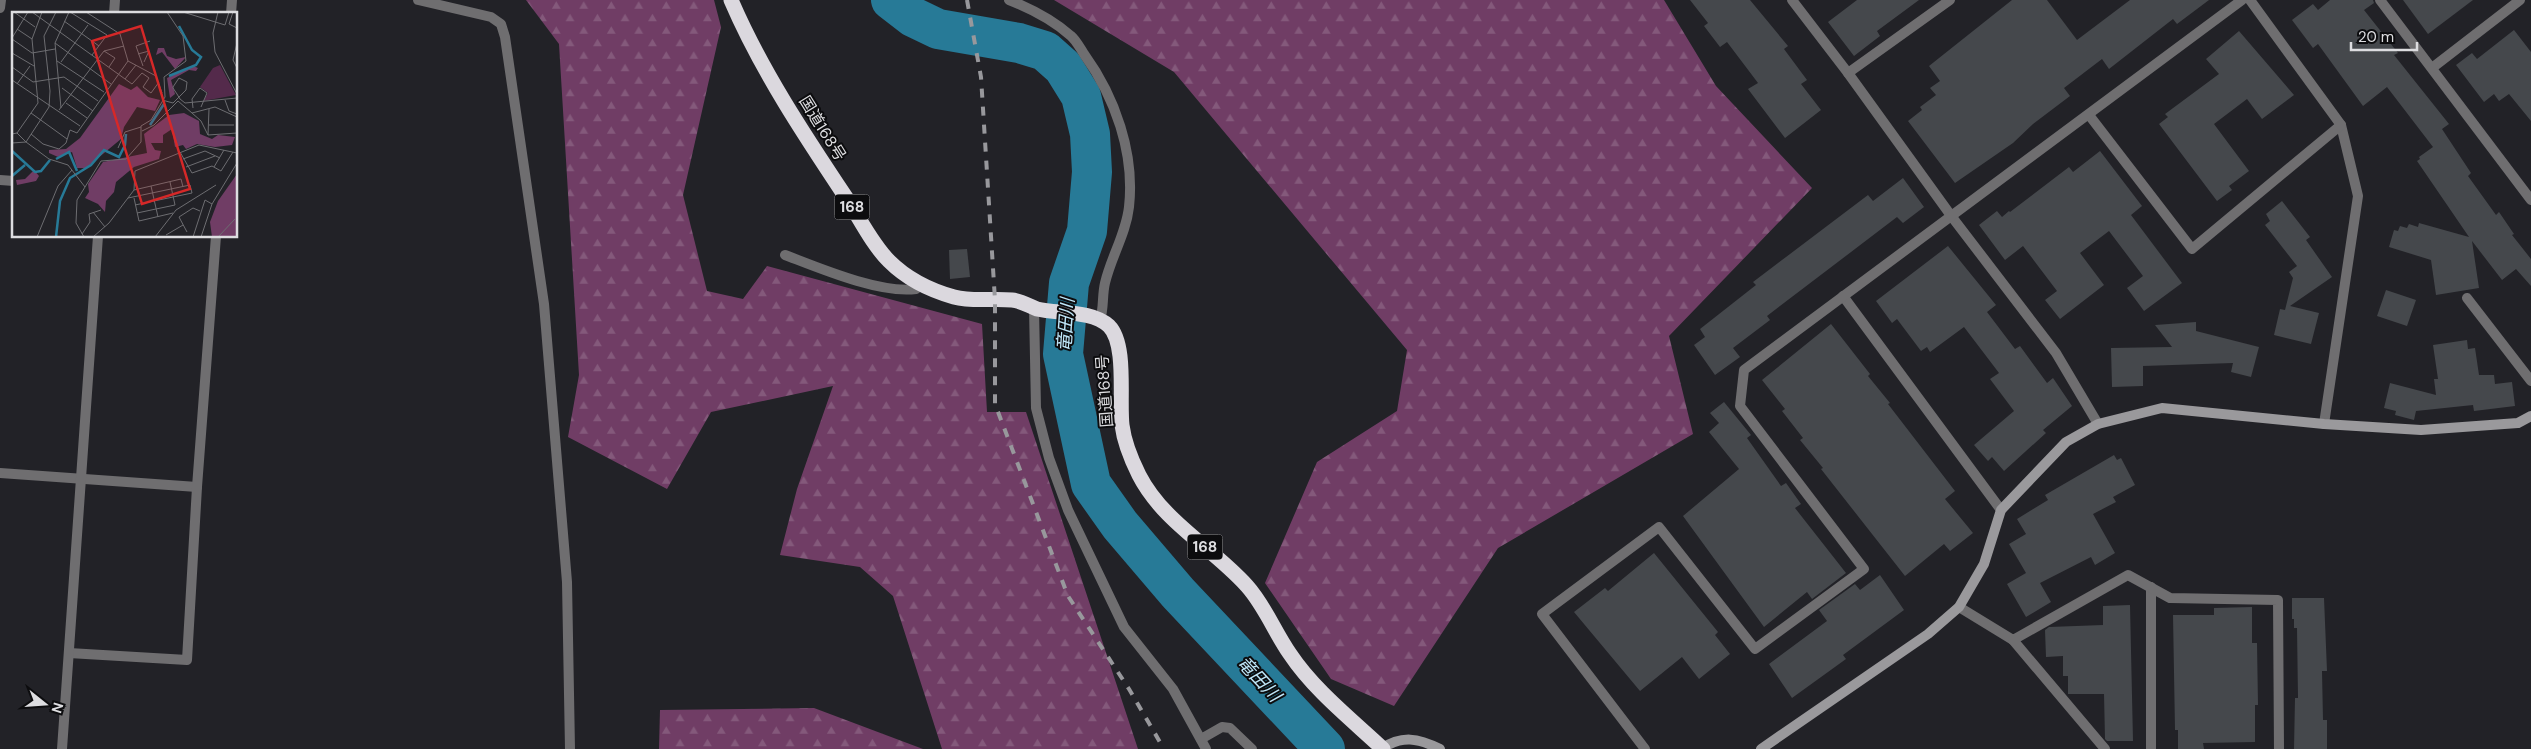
<svg xmlns="http://www.w3.org/2000/svg" width="2531" height="749" font-family="'DM Sans','Noto Sans JP',sans-serif">
<style>
.forest{fill:url(#forest-firs)}
.lines{fill:none;stroke-linecap:round;stroke-linejoin:round}
.river{stroke:#277a97;stroke-width:40}
.building{fill:#45484c}
.street{stroke:#6f6e70;stroke-width:10}
.secondary{stroke:#9a999c;stroke-width:10}
.highway{stroke:#dbd8de;stroke-width:15}
.rail{stroke:#98989c;stroke-width:4;stroke-dasharray:9 9;stroke-linecap:butt}
.labels{text-anchor:middle;stroke-width:4;stroke-linejoin:round;paint-order:stroke}
.shield{fill:#0c0c0e;stroke:#9e9ea1;stroke-width:1}
.shield-label{font-size:15px;font-weight:bold;fill:#dddde0}
.street-label{font-size:16px;fill:#dddde0;stroke:#0c0c0e}
.water-label{font-size:18px;font-style:italic;fill:#c0e8fa;stroke:#0c0c0e}
.inset-river{fill:none;stroke:#277a97;stroke-width:2.5}
.inset-road{fill:none;stroke:#6d6d71;stroke-width:1}
.view{fill:#d62828;fill-opacity:0.15;stroke:#d62828;stroke-width:2.5}
.inset-edge{fill:none;stroke:#dddde0;stroke-width:2.5}
</style>
<defs>
<pattern id="forest-firs" width="22" height="20" patternUnits="userSpaceOnUse" patternTransform="scale(1.25)"><rect width="22" height="20" fill="#703d65"/><path d="M5 1l3.5 6h-7zM16 11l3.5 6h-7z" fill="#84597b"/></pattern>
</defs>
<rect width="100%" height="100%" fill="#222227"/>
<g class="forest">
<path d="M526 0H714L721 27 683 195 707 291 743 299 767 266 982 324 987 412H1026L1138 749H942L893 596 860 567 780 555 797 489 833 386 711 412 667 489 568 437 579 375 559 44Z"/>
<path d="M1054 0H1664L1716 86 1812 188 1669 336 1693 434 1498 548 1394 706 1331 679 1265 583 1317 462 1397 411 1407 350 1174 72Z"/>
<path d="M814 708 923 749H659L660 710Z"/>
</g>
<g class="lines">
<path class="river" d="M891 0 913 17 938 29 1019 43 1045 51 1063 67 1081 96 1090 134 1092 172 1087 231 1069 283 1063 354 1091 484 1120 525 1178 593 1325 749"/>
</g>
<g class="building">
<path d="M1690 0H1750L1788 46 1784 49 1807 80 1801 84 1821 110 1785 138 1748 89 1758 83 1727 42 1720 47 1704 26 1708 23Z"/>
<path d="M1857 0H1919L1877 31 1880 36 1854 56 1828 22Z"/>
<path d="M2012 0H2047L2077 40 2130 0H2209L2177 24 2173 19 2109 69 2102 59 2064 88 2070 96 2033 124 2013 143 1955 183 1908 121 1922 110 1920 107 1936 95 1930 88 1940 81 1929 66Z"/>
<path d="M2330 0H2373L2374 3 2364 10 2398 53 2394 55 2449 124 2442 129 2471 173 2468 176 2496 215 2499 212 2514 234 2512 235 2531 259V286L2516 269 2502 280 2472 241 2479 288 2436 295 2431 260 2389 247 2394 230 2398 231 2400 226 2407 228 2409 224 2418 227 2419 223 2469 237 2417 161 2420 159 2419 157 2433 147 2387 87 2363 106 2318 44 2313 48 2292 20 2313 4 2318 10Z"/>
<path d="M2403 0H2473L2428 34Z"/>
<path d="M2514 30 2531 52V121L2509 94 2499 101 2494 94 2484 102 2456 65 2472 53 2477 59Z"/>
<path d="M2239 31 2294 95 2262 119 2247 99 2214 124 2249 171 2229 186 2232 190 2217 201 2159 124 2168 117 2165 114 2219 74 2206 59Z"/>
<path d="M2100 151 2142 206 2131 215 2182 283 2144 311 2127 288 2143 276 2109 231 2080 253 2104 285 2060 319 2045 300 2057 291 2023 246 2005 260 1979 225 1997 211 2002 217 2009 211 2010 212 2069 167 2073 172Z"/>
<path d="M1903 178 1924 207 1903 223 1897 217 1767 316 1770 320 1733 348 1740 357 1715 375 1694 345 1705 337 1700 329 1756 285 1753 282 1868 195 1873 201Z"/>
<path d="M2282 201 2310 237 2306 240 2332 277 2290 306 2319 313 2311 344 2274 335 2280 309 2285 310 2293 278 2289 272 2297 266 2265 225 2270 221 2266 214Z"/>
<path d="M1948 246 1996 305 1987 312 2015 349 2020 346 2047 383 2053 378 2072 406 2043 430 2046 433 2004 471 1992 457 1988 461 1974 445 2014 411 1990 379 1999 373 1964 327 1930 352 1927 347 1921 351 1897 319 1892 323 1876 301Z"/>
<path d="M967 249 970 277 950 279 949 250Z"/>
<path d="M2386 290 2416 300 2407 326 2377 316Z"/>
<path d="M2196 322V331L2259 347 2251 377 2231 372 2233 363 2143 366V386L2112 387 2111 348 2172 347 2155 325Z"/>
<path d="M1831 324 1870 374 1868 376 1890 403 1888 404 1955 491 1945 499 1973 533 1950 551 1944 544 1905 576 1821 469 1823 468 1800 440 1803 438 1782 411 1785 409 1762 380Z"/>
<path d="M2467 340 2468 349 2475 348 2479 375H2494L2495 384 2512 382 2515 406 2474 411 2473 405 2416 411 2414 420 2395 415 2396 411 2384 408 2390 383 2436 395 2434 379H2438L2433 345Z"/>
<path d="M1724 402 1751 435 1747 438 1781 486 1786 483 1801 504 1795 508 1846 573 1812 599 1807 592 1764 627 1683 516 1739 469 1709 432 1719 423 1710 413Z"/>
<path d="M2114 455 2117 460 2121 458 2135 485 2113 497 2116 502 2093 514 2115 553 2095 565 2091 557 2040 583 2051 602 2026 617 2007 584 2026 573 2009 544 2026 534 2017 519 2048 500 2045 495Z"/>
<path d="M1654 553 1718 632 1715 635 1730 654 1699 679 1682 657 1640 691 1574 612 1605 588 1608 591Z"/>
<path d="M1880 575 1904 610 1843 655 1846 659 1792 698 1769 664 1827 621 1819 610 1855 584 1860 590Z"/>
<path d="M2292 598H2324L2327 671H2322L2323 720H2327V749H2294L2295 698H2298L2297 628H2294V619H2292Z"/>
<path d="M2130 605 2133 741H2107L2105 739 2104 694H2068V676H2063V656L2046 657 2045 630 2049 627 2103 625V606Z"/>
<path d="M2252 607V643H2257L2258 705H2255V742L2203 743 2204 749H2178V730H2175L2173 615H2214V608Z"/>
</g>
<g class="lines">
<g class="street">
<path d="M418 0 491 17 501 24 505 37 544 304 567 582 570 749"/>
<path d="M1009 0C1032 9 1052 19 1071 36 1076 40 1080 48 1084 54 1115 97 1135 153 1129 207 1126 234 1111 257 1105 283 1102 295 1104 309 1100 320"/>
<path d="M1792 0 1848 73 1952 217 2056 353 2098 424"/>
<path d="M2250 0 2341 125 2358 196 2324 424"/>
<path d="M2380 0 2531 200"/>
<path d="M0 8 1 0"/>
<path d="M114 14 115 0"/>
<path d="M231 14 232 0"/>
<path d="M2432 68 2520 0"/>
<path d="M1848 73 1950 0"/>
<path d="M2089 115 2192 249 2341 125"/>
<path d="M0 180 14 181"/>
<path d="M785 255C819 268 880 294 916 289L921 284"/>
<path d="M1843 296 2001 510"/>
<path d="M2467 298 2531 381"/>
<path d="M1034 308 1036 408 1049 458 1068 510 1124 627 1173 689 1206 749"/>
<path d="M0 473 197 487"/>
<path d="M2151 587V749"/>
<path d="M1959 607 2013 640 2128 575 2170 598 2278 600 2279 749"/>
<path d="M2013 640 2105 749"/>
<path d="M69 653 187 660 197 487 216 236"/>
<path d="M1201 739 1222 727 1230 728 1252 749"/>
<path d="M62 749 98 236"/>
<path d="M1645 749 1542 614 1659 527 1755 649 1864 569 1740 406 1744 370 2242 0"/>
</g>
<g class="secondary">
<path d="M1381 749C1402 735 1418 738 1440 749"/>
<path d="M1761 749 1928 634 1959 607 1984 564 2001 510 2066 442 2098 424 2162 408 2324 424 2421 430 2518 423 2531 416"/>
</g>
<path class="highway" d="M731 0C761 70 805 136 847 199 860 219 872 244 889 261 907 279 929 290 954 297 973 302 992 298 1012 300 1022 301 1029 306 1037 309 1059 314 1092 310 1109 326 1127 344 1119 399 1122 425 1124 441 1132 461 1139 475 1163 522 1213 548 1247 586 1265 606 1274 631 1290 654 1314 690 1351 719 1383 749"/>
<path class="rail" d="M967 0 981 77 995 300V404L1068 596 1129 689 1164 749"/>
</g>
<g class="labels">
<g class="shield">
<rect x="834.5" y="194.5" width="35" height="25" rx="4"/>
<rect x="1187.5" y="534.5" width="35" height="25" rx="4"/>
</g>
<g class="shield-label">
<text x="852" y="212">168</text>
<text x="1205" y="552">168</text>
</g>
<g class="street-label">
<text transform="translate(823 128) rotate(58)" y="6">国道168号</text>
<text transform="translate(1104 391) rotate(-94)" y="6">国道168号</text>
</g>
<g class="water-label">
<text transform="translate(1066 325) rotate(-86)" y="6">竜田川</text>
<text transform="translate(1259 679) rotate(47)" y="6">竜田川</text>
</g>
</g>
<g transform="translate(12 12)">
<rect width="225" height="225" fill="#222227"/>
<path d="M208 53 224 83 191 89 196 81 188 75 201 56Z" fill="#542a4b"/>
<path d="M146 36H152L155 44 164 47 174 45 163 57 150 40 144 43ZM181 54 186 56 184 59 177 58 159 68 163 82 158 86 155 66ZM107 72 119 78 125 74 136 85 148 88 143 99 125 95 112 115 109 127 74 156H65L60 140 46 145 37 141V138L54 137 68 126ZM172 101 187 109 188 122 200 127 206 123 223 125 220 133 203 135 185 132 174 137 171 133 163 135 160 117 151 123V131H139L143 138 149 139 147 147 122 155 104 170 102 180 94 189 93 200 86 192 73 186 77 180 76 172 91 150 135 141 132 122 157 103ZM22 158 27 164 24 169 5 173 4 168 13 167ZM225 162V225H200L198 210 206 189Z" fill="#703d65"/>
<path class="inset-river" d="M157 64 184 53 189 45 180 38 167 14M138 113 152 92M0 139 23 160 29 159 38 148M44 147 57 140 65 159M0 164 13 153M44 225 48 189 58 166 79 153 92 138 107 145 113 133 114 122"/>
<path class="inset-road" d="M2 0 23 15M20 0 120 72 130 61 137 66 131 75 139 81 147 70M58 0 95 23 80 43M74 0 108 22 116 49 144 64 150 81M171 0 213 13 217 0M206 0 201 21 203 40 225 82M221 0 217 12 225 16M52 9 87 34M5 17 20 27M0 26 16 0M0 27 20 41 43 37M43 31 99 72M225 31 221 48 225 56M92 39 103 46 97 55M0 41 22 54M126 42 137 39 132 50M45 49 92 80M49 50 76 13M131 54 124 34 138 29M0 55 21 70 52 65 86 89M113 67 124 53M0 68 68 114M5 72 18 54M50 76 81 99M150 88 161 91 174 78 175 70 167 66 161 75V76L165 82 168 87 173 91 225 86M213 88 217 99 225 102M54 91 75 106M49 96 43 31 57 0M181 96 180 87 188 76 195 81 189 95M47 98 92 39 112 34M19 101 55 127M197 113H222M130 119 142 113 166 89 180 101M5 121 26 91 20 27 30 0M0 122 5 121 14 130 37 95 38 79 32 24 44 0M19 122 31 132 47 137 54 131 58 118 65 121 116 49M196 123 189 109 180 101 203 95 225 105M196 123 225 121M196 123 197 97M0 131 14 130 37 147 56 153 73 175M106 136 113 120 129 115M168 140 180 161 200 154 209 159 221 140M171 147 193 139 208 146M174 155 203 144M202 155 212 138M158 170 163 193M139 174 146 205M122 178 169 167 171 175M116 186 178 173 180 181 123 193M122 186 127 209 161 201M81 200 93 215M125 201 163 193M175 220 167 205 181 196 188 199M70 222 78 210 77 202 89 198M154 223 171 213M25 225 46 174 60 158M72 225 64 211 65 188 89 149 114 147 129 130V114L139 108 153 85 152 65 174 49 171 24 155 0M81 225 97 211 122 178 123 159 187 133 225 141M143 225 164 198 204 173M181 225 193 188 200 192M189 225 200 192 225 151M206 225 223 207"/>
<path class="view" d="M129 14 178 177 130 192 80 29Z"/>
<rect width="225" height="225" class="inset-edge"/>
</g>
<g transform="translate(45 704) rotate(107)" stroke="#0c0c0e" stroke-width="4" paint-order="stroke">
<path d="M0-4L9 19L0 12L-9 19Z" fill="#dddde0"/>
<text y="-8" font-size="14" font-weight="bold" text-anchor="middle" fill="#dddde0">N</text>
</g>
<path d="M2351 42v8h66v-8" fill="none" stroke="#dddde0" stroke-width="2.5"/>
<text x="2358" y="42" font-size="15" fill="#dddde0" stroke="#0c0c0e" stroke-width="4" paint-order="stroke">20 m</text>
</svg>
